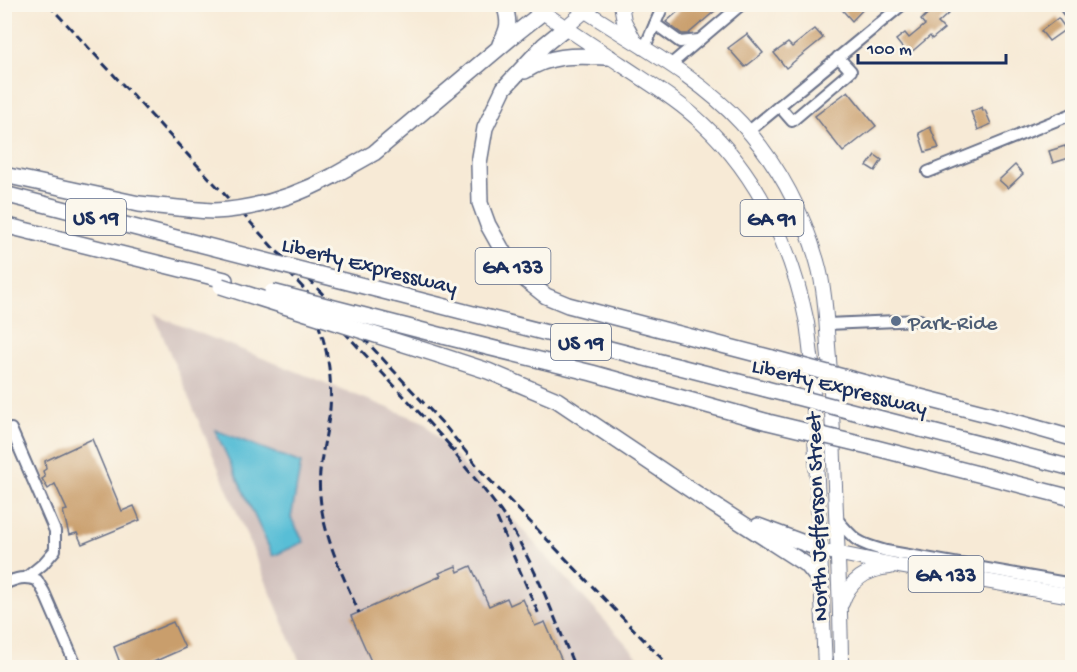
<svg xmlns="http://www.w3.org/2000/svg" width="1077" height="672" font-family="'Gochi Hand',sans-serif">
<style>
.industrial{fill:#d0c0bc}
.water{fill:#58bed6;stroke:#3a769a;stroke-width:1.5}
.building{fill:#c99e6c}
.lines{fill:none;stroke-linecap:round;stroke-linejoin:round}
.minor-casing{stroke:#687088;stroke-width:14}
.major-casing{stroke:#687088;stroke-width:16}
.highway-casing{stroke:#687088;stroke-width:18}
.minor{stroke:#fff;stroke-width:10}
.major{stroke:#fff;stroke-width:14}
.highway{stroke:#fff;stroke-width:15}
.rail{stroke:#1b2f5e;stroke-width:3;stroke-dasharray:9 4.5;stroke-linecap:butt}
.highway-bridge-casing{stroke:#687088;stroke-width:18;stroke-linecap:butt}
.highway-bridge{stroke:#fff;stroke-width:15}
.service-dot{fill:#5c6f8a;stroke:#fbf7ec;stroke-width:2}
.labels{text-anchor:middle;stroke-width:6;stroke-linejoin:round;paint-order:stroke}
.shield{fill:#fbf7ec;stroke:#5e6b89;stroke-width:1.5}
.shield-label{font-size:21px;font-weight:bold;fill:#1b2f5e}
.street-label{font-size:22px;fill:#1b2f5e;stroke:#fbf7ec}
.service-label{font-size:22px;fill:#4e5e75;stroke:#fbf7ec;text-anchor:start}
</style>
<rect width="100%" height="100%" fill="#fbf7ec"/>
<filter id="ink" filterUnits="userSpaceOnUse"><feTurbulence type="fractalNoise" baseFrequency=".0167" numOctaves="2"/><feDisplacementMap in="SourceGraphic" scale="12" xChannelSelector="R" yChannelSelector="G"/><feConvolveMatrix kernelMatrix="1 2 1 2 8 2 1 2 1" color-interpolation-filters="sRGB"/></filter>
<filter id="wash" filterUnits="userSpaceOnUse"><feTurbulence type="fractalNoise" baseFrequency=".008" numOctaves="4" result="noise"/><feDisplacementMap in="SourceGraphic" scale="24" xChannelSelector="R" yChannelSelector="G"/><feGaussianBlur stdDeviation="1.35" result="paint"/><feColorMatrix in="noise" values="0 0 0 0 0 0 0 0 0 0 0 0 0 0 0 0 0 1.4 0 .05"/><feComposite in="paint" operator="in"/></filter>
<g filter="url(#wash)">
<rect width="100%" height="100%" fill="#f7ead6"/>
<path class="industrial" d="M154 315 424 422 647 667H302Z"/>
<path class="water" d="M215 430 301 463 291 518 304 542 273 556Z"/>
<g id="blocks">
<g class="building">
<path d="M680 4H723L688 34H682L666 22 682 8Z"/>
<path d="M837 4H868L852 21Z"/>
<path d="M938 4H959L938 23 944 29 932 39 930 36 908 55 896 40 905 33 909 38 925 25 921 20Z"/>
<path d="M1058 18 1066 29 1049 41 1041 31Z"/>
<path d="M815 29 823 38 786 68 774 53 788 43 792 47Z"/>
<path d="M747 34 763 53 745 67 728 48Z"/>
<path d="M848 91 876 126 843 152 815 116Z"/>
<path d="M982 107 983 111 985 110 991 124 978 130 971 112Z"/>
<path d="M930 127 939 148 925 152 919 133Z"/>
<path d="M1065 146 1069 158 1053 163 1049 151Z"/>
<path d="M875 155 882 160 875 171 867 166Z"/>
<path d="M1015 165 1023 174 1008 188 999 180Z"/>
<path d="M92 439 122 511 134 506 140 520 82 544 77 533 69 535 63 511 67 510 55 484 48 489 42 479 45 477 43 471 46 469 45 461Z"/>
<path d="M456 566 458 572 471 566 489 606 507 598 510 605 523 599 535 626 545 622 565 668H374L351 616 441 576 439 573Z"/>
<path d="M173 622 185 648 140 668H122L114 647Z"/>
</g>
</g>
</g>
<g filter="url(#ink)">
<use href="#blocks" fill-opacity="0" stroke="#687088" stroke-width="1.5"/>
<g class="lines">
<defs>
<g id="minor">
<path d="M1063 4 1072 16"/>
<path d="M655 24 680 42 699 40"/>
<path d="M644 49 662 8"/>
<path d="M670 65 742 4"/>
<path d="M779 106 792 121 851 71 838 57"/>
<path d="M749 131 903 4"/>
<path d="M928 172 1072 114"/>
<path d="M827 324 920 320"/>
<path d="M11 429 55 531V550L43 564 27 577"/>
<path d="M836 518C855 541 857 543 886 551L1072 584"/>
<path d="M4 584C17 578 24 576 37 580L44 592 77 668"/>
</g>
<g id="major">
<path d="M531 4C561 25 592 45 622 65 650 84 679 101 703 124 759 176 792 249 807 323 809 336 810 350 812 363L825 668"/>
<path d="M575 4C631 42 695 73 741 123 777 162 802 209 817 261 825 288 826 317 828 346 832 393 833 439 835 486 837 547 841 607 841 668"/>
<path d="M621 4 624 21 634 40"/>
<path d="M565 28 593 4"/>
<path d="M831 552 899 566 1072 596"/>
<path d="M842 603C849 581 867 569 890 567"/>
</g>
<g id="highway">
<path d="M565 28 544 45 504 88 485 128 479 163 480 203 488 225 507 259 527 281 546 296 568 305 772 358"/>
<path d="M500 44C509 29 510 22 504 4"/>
<path d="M525 71C553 53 578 56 609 57"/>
<path d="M4 175 139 204 168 207"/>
<path d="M333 176 374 153 519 31 543 12"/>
<path d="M4 194 188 241"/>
<path d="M4 225 225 280"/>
<path d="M395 294 766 389"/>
<path d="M443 336 592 373 768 422"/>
<path d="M439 355 488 371 557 400 700 496 802 562 808 566 821 582"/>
<path d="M873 385 987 414 1072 438"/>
<path d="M870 416 1072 468"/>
<path d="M872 447 1072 498"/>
<path d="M758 526 820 549"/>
</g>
</defs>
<use href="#minor" class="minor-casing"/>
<use href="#major" class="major-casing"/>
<use href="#highway" class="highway-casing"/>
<use href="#minor" class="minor"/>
<use href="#major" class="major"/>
<use href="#highway" class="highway"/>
<g class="rail">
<path d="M48 4 251 223 275 250 304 274 445 426 483 473 671 668"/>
<path d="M279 262 455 451"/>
<path d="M306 298C325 332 333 370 330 409 327 437 317 466 320 495 323 537 343 575 359 613"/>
<path d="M448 445C469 473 494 499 512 529 538 573 556 621 575 668"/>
<path d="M497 518 540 617"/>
</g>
<defs>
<g id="highway-bridge">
<path d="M168 207C183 208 199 211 214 211 256 209 296 196 333 176"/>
<path d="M188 241 395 294"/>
<path d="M221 286 439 355"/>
<path d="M272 292 443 336"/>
<path d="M772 358 873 385"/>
<path d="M766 389 870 416"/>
<path d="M768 422 872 447"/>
</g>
</defs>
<use href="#highway-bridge" class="highway-bridge-casing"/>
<use href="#highway-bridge" class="highway-bridge"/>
</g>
</g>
<circle class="service-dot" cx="896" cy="321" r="6"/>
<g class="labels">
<g class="shield">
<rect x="66" y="199" width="60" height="36" rx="4.5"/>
<rect x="740.5" y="200" width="63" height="36" rx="4.5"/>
<rect x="475.5" y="248" width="75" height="36" rx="4.5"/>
<rect x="551" y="324" width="60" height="36" rx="4.5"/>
<rect x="908.5" y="556" width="75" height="36" rx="4.5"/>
</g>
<g class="shield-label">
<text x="96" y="224">US 19</text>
<text x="772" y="225">GA 91</text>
<text x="513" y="273">GA 133</text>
<text x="581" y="349">US 19</text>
<text x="946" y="581">GA 133</text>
</g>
<g class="street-label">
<text transform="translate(370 264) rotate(14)" y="8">Liberty Expressway</text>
<text transform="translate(840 385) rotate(14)" y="8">Liberty Expressway</text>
<text transform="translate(815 517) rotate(-92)" y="8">North Jefferson Street</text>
</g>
<g class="service-label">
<text x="908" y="329">Park-Ride</text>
</g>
</g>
<rect width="1077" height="672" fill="none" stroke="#fbf7ec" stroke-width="24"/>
<path d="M858 54v9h148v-9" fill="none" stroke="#1b2f5e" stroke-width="3"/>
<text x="867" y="54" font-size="18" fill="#1b2f5e" stroke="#fbf7ec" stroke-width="4.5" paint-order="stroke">100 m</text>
</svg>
